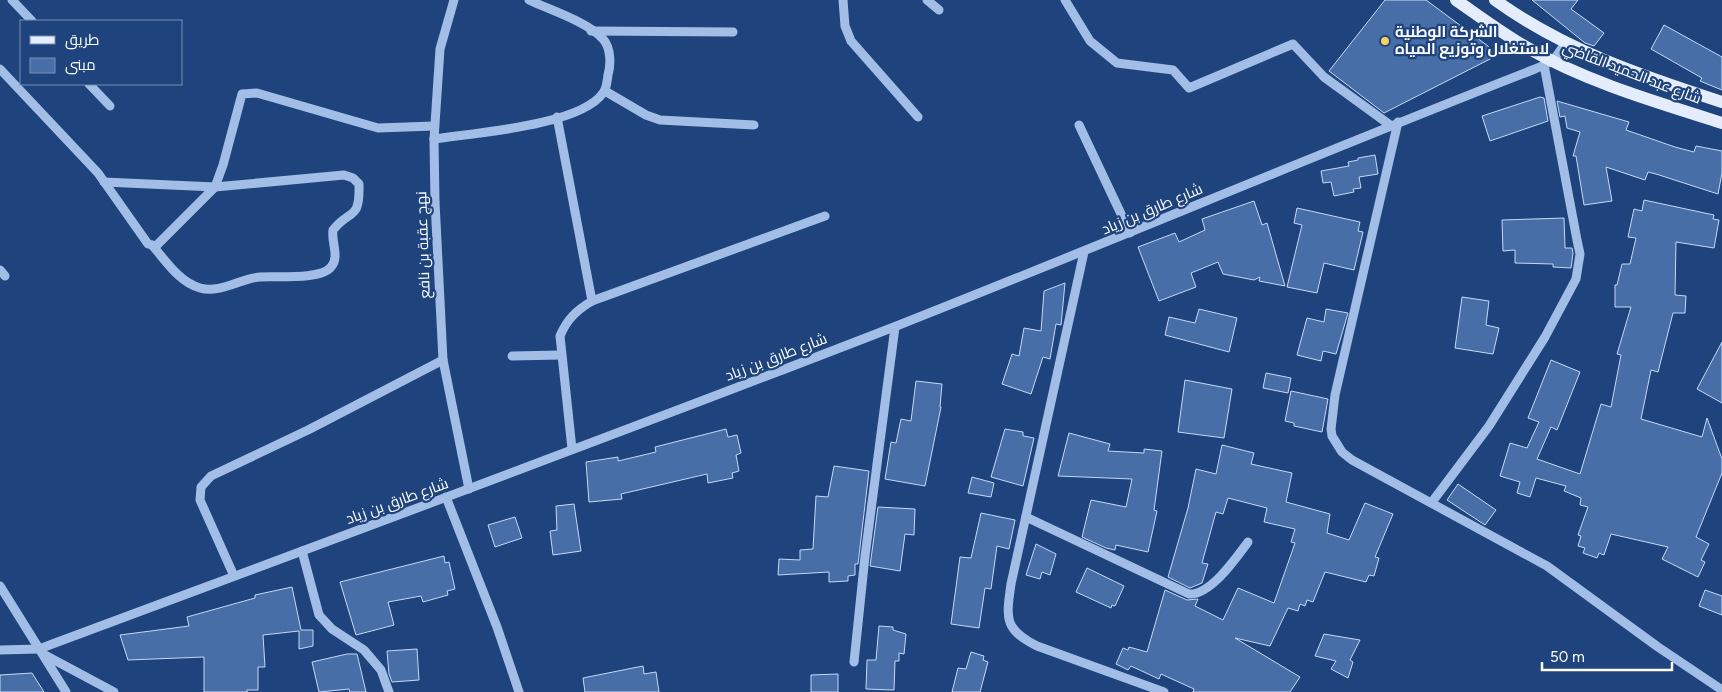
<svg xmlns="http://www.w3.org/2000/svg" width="1722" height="692" font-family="Figtree,Cairo,sans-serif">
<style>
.building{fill:#476ea7;stroke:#c5d9f6}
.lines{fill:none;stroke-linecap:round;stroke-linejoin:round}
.minor{stroke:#a2bee7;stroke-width:9}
.major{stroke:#e4edfd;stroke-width:12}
.poi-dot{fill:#f6d161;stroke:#1f447d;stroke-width:2}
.labels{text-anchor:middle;stroke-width:4.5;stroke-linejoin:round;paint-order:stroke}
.poi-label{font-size:15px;font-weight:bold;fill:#fff;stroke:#1f447d;text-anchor:start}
.street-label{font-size:15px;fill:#fff;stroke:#1f447d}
</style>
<rect width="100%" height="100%" fill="#1f447d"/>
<g class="building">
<path d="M1385 0H1426L1488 46 1492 51V58L1384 113 1329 71Z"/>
<path d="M1532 0H1578L1571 9 1604 33 1594 46 1585 43Z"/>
<path d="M1664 25 1722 57V90L1700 81 1702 78 1651 49Z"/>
<path d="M1540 97 1544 98 1548 121 1490 141 1482 116Z"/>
<path d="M1557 101 1629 122 1626 130 1675 147 1694 152 1696 146 1722 151V173L1718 194 1656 174 1648 172 1645 180 1606 167 1612 201 1584 205 1576 156H1573L1580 132 1567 128 1565 116 1560 117Z"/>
<path d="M1375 155 1378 174 1359 177 1361 188 1353 189 1354 192 1334 196 1331 182 1323 183 1321 171 1349 166 1348 162 1358 160V158Z"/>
<path d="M1644 200 1714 215 1713 219 1719 220 1714 248 1676 242 1675 295 1686 296 1685 313H1673L1658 372 1651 370 1641 419 1702 437 1707 418 1722 459V473L1696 537 1709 544 1701 560 1705 562 1698 577 1662 559 1668 547 1611 534 1604 555 1599 553 1597 558 1583 553 1585 548 1578 546 1581 536 1578 535 1588 507 1580 505 1581 498 1564 491 1566 486 1536 478 1530 497 1517 493 1520 482 1500 476 1510 443 1527 448 1539 422 1528 418 1551 360 1580 372 1557 430 1551 427 1537 459 1580 474 1601 404 1611 407 1621 355 1617 354 1631 307H1615V285H1617L1622 264H1630L1636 238 1628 237 1634 209 1642 211Z"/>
<path d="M1254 201 1262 225 1267 223 1285 286 1259 281 1260 277 1254 280 1223 274 1218 262 1191 273 1196 287 1159 301 1138 247 1175 233 1179 242 1205 230 1202 219Z"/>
<path d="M1297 208 1360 222 1358 231 1363 232 1354 270 1324 263 1317 293 1287 287 1302 225 1294 223Z"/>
<path d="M1564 218 1565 248H1572L1573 253 1571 268 1553 267V264L1515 263V250L1503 251 1502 220Z"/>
<path d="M1065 283 1061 325 1056 324 1050 359 1043 357 1031 394 1002 384 1012 354 1019 356 1024 328 1041 331 1044 291Z"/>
<path d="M1462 297 1489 301 1486 325 1499 328 1493 354 1455 348Z"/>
<path d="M1199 309 1237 318 1229 352 1165 335 1169 317 1195 323Z"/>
<path d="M1326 309 1348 313 1336 354 1323 351 1321 361 1297 355 1307 318 1324 322Z"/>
<path d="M1722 342V403L1697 389Z"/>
<path d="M1266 373 1291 378 1288 393 1263 388Z"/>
<path d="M1185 380 1232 389 1224 438 1178 432Z"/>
<path d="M916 381 942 384 940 407H941L925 486 885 479 891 442 896 443 901 419 911 421Z"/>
<path d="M1291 391 1328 399 1322 432 1294 426V423L1285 421Z"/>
<path d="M726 429 728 437 737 435 741 453 736 455 739 471 732 473 733 478 708 483 707 474 621 494 622 499 589 502 586 462 618 457V461L656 452 655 447Z"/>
<path d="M1005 429 1023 432V436L1034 438 1023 486 991 477Z"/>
<path d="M1069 433 1110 444 1108 451 1144 453V449L1162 451 1154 510 1157 511 1148 552 1116 545 1115 550 1106 548 1082 537 1091 500 1126 507 1132 479 1058 476Z"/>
<path d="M1222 445 1254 453 1251 464 1292 473 1286 502 1330 514 1327 533 1349 540 1365 503 1393 514 1375 557 1379 558 1374 576 1369 575 1366 582 1325 572 1313 602 1307 600 1305 606 1300 604 1298 611 1288 608 1270 646 1235 638 1300 677 1290 692H1193L1194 689 1161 674 1159 679 1131 666 1128 670 1116 664 1123 648 1128 650 1129 647 1147 652 1165 590 1187 600 1198 599 1195 606 1223 620 1238 588 1274 603 1295 543 1291 542 1295 529 1264 522 1267 508 1228 498 1223 514 1216 512 1202 563 1208 564 1202 583 1190 588 1168 577 1188 508 1196 469 1216 474Z"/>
<path d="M834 466 869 471 858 564H855V575L848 576V581L829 582V572L778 575 779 559 800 560V550L813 549 816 496 828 497Z"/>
<path d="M972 477 994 483 991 497 968 493Z"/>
<path d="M1458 484 1496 510 1485 525 1447 500Z"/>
<path d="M574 504 581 551 553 555 550 531 557 530 556 506Z"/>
<path d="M878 507 915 509 914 535 905 534 900 571 870 566Z"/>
<path d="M981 513 1015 520 1009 549 997 546 991 589 985 588 979 628 951 624 960 557 971 558Z"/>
<path d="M515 517 522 538 495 547 488 525Z"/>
<path d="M1036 544 1056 554 1050 575 1042 572 1040 579 1026 575Z"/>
<path d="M444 556 445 563 449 562 455 589 447 591 448 595 423 602 421 596 388 602 394 625 356 635 340 582Z"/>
<path d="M1087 568 1124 586 1115 606 1112 605 1111 608 1076 592Z"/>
<path d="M292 587 301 630H313V646L299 649V631L263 635 265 667H258V690H247V692H204V657L128 660 120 635 189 626 187 617 255 598V595Z"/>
<path d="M1705 590 1722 596V615L1699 606Z"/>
<path d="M879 626 893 627V630L906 634 904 654 899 653V661H895L894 690 866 689 867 660H876Z"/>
<path d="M1324 634 1360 640 1350 660 1353 662 1348 678 1331 669 1336 661 1315 656Z"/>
<path d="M417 649 419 680 392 682 389 674 387 651Z"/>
<path d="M971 652 984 656 983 660 988 662 980 692H952L958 668 966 669Z"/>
<path d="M347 654H357L366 692H350L349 689 319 692 312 662Z"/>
<path d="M643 666 644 674 656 672 659 692H585L583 678Z"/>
<path d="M32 673 44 692H0V675Z"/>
<path d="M838 674V692H811V675Z"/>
</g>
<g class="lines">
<g class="minor">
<path d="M12 0 32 21"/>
<path d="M454 0 440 49 434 139 435 202 443 360 469 489"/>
<path d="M843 0 845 26 851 41 918 117"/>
<path d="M927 0 939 10"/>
<path d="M1065 0 1090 41 1117 63 1173 70 1189 88 1293 44 1324 77 1390 125"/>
<path d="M591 31 733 32"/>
<path d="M0 69 98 173 148 244 156 246 215 187 223 165 242 94 257 93 378 128 434 126"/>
<path d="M89 84 110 106"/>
<path d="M605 91 646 115 660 120 754 125"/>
<path d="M557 117 592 301"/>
<path d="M1398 122 1335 395 1331 429 1332 436 1342 452 1352 460 1547 566 1658 647 1722 690"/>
<path d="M1079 125 1130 233"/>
<path d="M434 139C473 133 580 126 603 93 607 88 607 81 608 75 611 64 611 48 603 39 588 22 550 10 529 0"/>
<path d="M104 182 215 187 344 175 353 178 359 184C360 222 350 208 333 230 331 242 340 257 331 267 321 280 277 276 260 277 241 278 220 294 200 288 179 282 166 261 152 245"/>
<path d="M1084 252 1011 584C1006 619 1004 629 1037 646L1164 692"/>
<path d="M0 270 5 276"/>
<path d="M512 356 561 355"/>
<path d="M572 449 560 336C567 319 577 310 592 301L825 216"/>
<path d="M446 497 497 627 519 692"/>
<path d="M1432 502 1489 426 1545 337 1576 279 1580 254 1577 240 1544 65"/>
<path d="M1026 517 1189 594C1211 595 1236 558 1248 542"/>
<path d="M302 551 319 615 332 629 364 650 381 670 389 692"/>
<path d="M234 576 200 500 201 487 211 476 308 430 443 360"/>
<path d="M0 586 66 692"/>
<path d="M0 650 39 649C326 542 614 436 899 325 1112 241 1322 152 1535 69L1553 61 1566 42"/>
<path d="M43 654 114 692"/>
<path d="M854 662 865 556 895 327"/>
</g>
<g class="major">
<path d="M1456 0C1479 16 1502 33 1526 47 1586 82 1656 102 1722 123"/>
<path d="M1495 0C1564 50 1642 76 1722 102"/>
</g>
</g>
<circle class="poi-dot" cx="1385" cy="41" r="5"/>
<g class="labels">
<g class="poi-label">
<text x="1395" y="37">الشركة الوطنية<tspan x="1395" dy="17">لاستغلال وتوزيع المياه</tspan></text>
</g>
<g class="street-label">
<text transform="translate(1632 73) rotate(21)" y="5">شارع عبد الحميد القاضي</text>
<text transform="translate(1152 209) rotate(-23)" y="5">شارع طارق بن زياد</text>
<text transform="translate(423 245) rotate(-92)" y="5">نهج عقبة بن نافع</text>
<text transform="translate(776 357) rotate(-21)" y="5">شارع طارق بن زياد</text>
<text transform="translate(397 501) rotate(-20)" y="5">شارع طارق بن زياد</text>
</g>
</g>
<rect x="20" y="20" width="162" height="65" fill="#1f447d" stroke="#798fb1"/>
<rect x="30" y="36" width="25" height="8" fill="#e4edfd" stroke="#798fb1"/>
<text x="65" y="45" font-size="15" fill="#ffffff">طريق</text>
<rect x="30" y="58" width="25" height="15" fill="#476ea7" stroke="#798fb1"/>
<text x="65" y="70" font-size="15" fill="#ffffff">مبنى</text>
<path d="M1542 662v8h130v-8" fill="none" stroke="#ffffff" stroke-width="2.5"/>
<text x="1550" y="662" font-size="15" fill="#ffffff" stroke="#1f447d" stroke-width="4" paint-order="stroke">50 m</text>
</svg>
